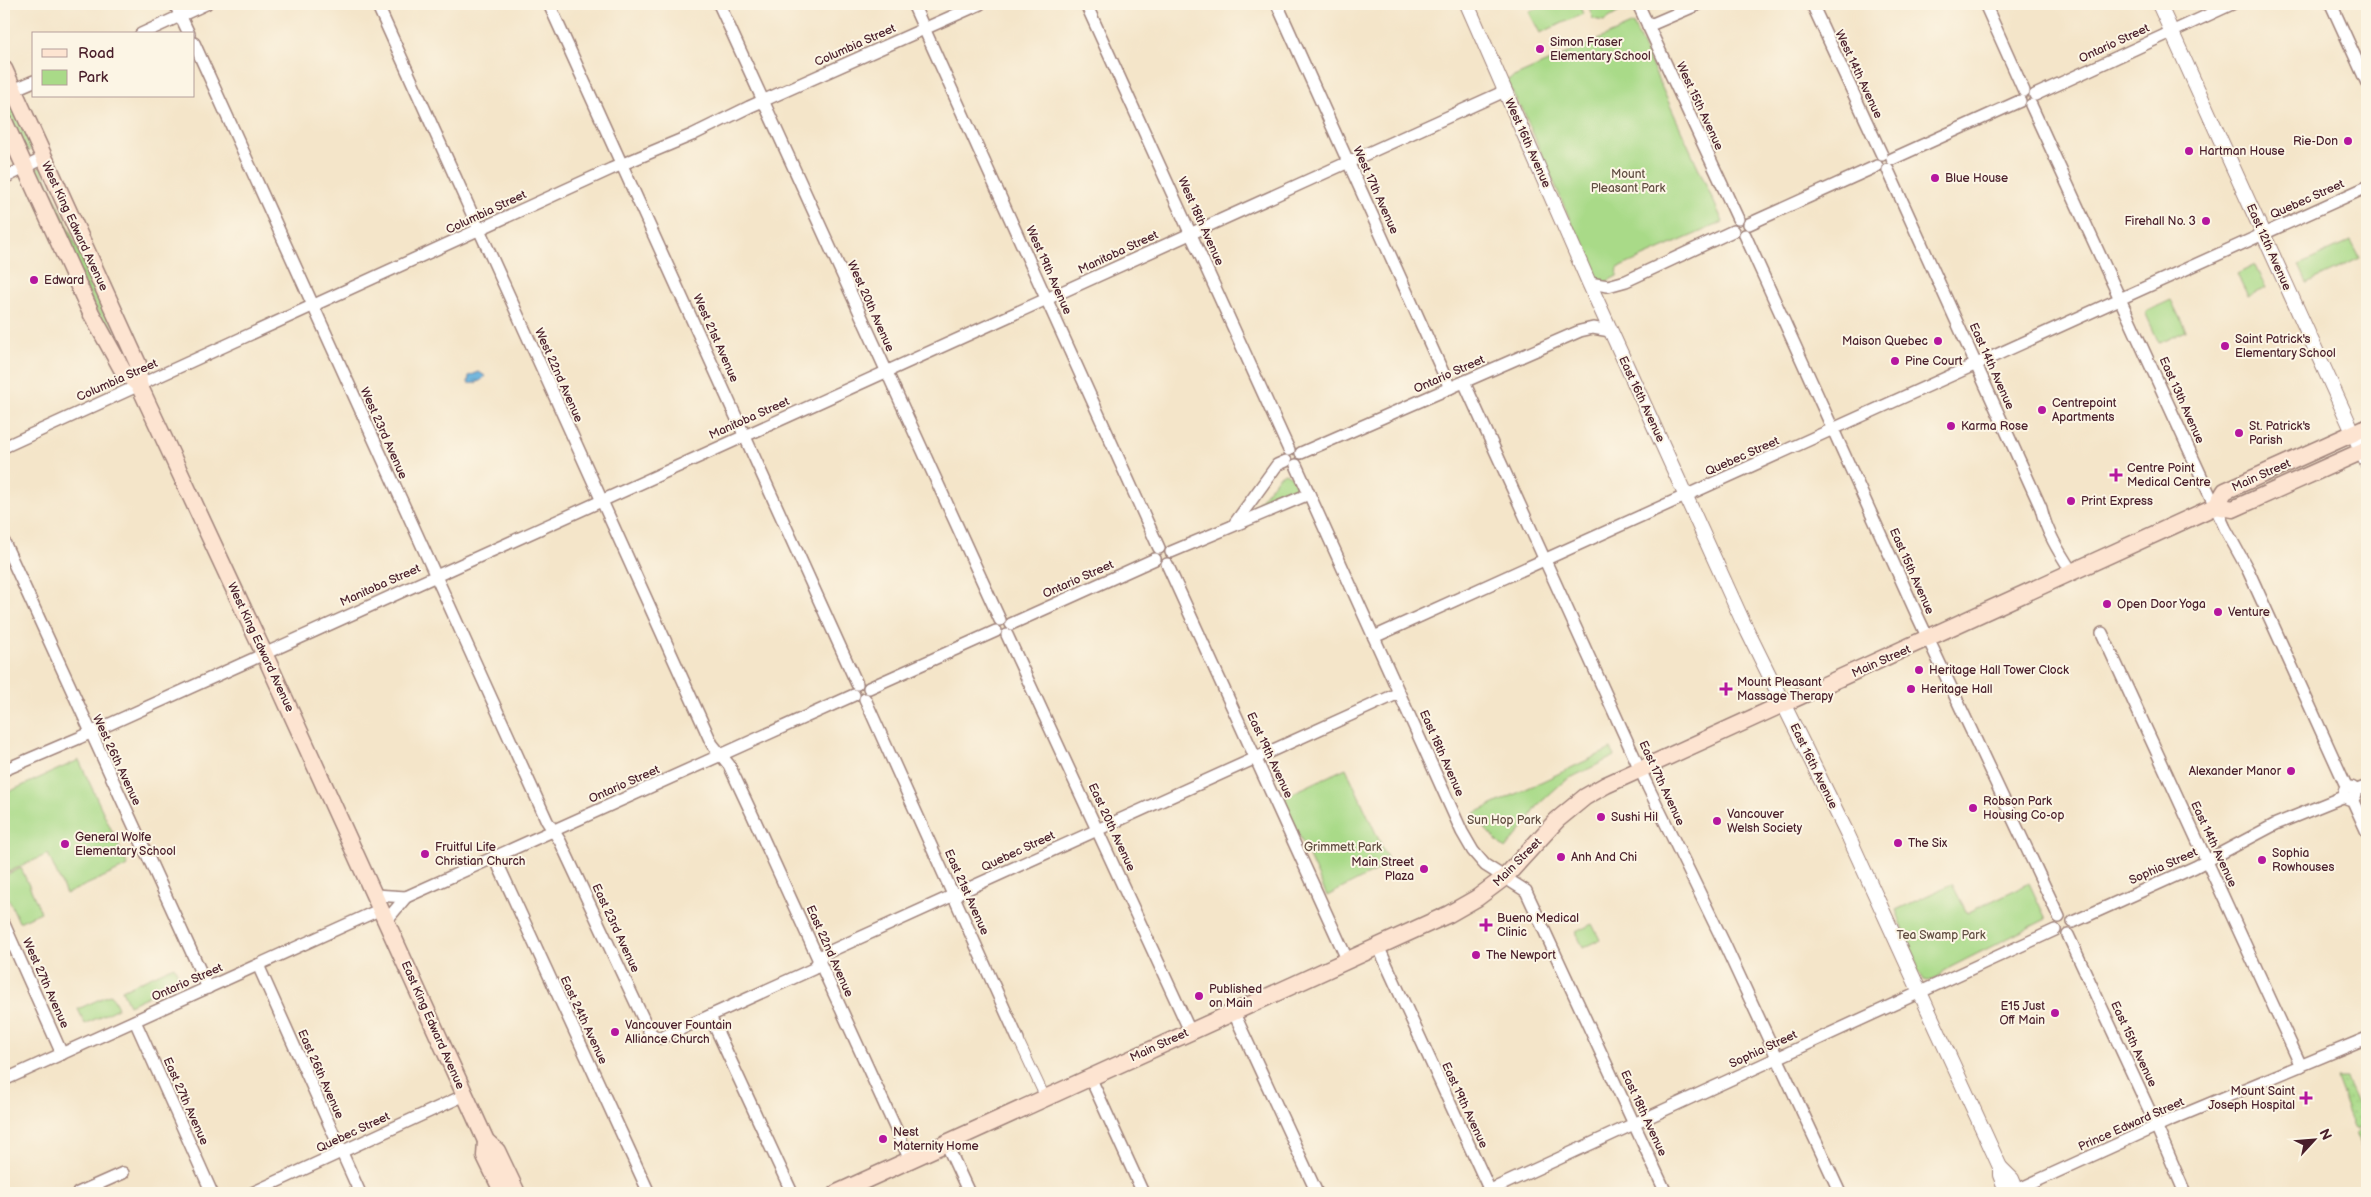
<svg xmlns="http://www.w3.org/2000/svg" width="2371" height="1197" font-family="'Balsamiq Sans',sans-serif">
<style>
.grass{fill:url(#grass-dots);stroke:#7a7c5a}
.park{fill:#a9da88;stroke:#7a7c5a}
.water{fill:url(#water-ripples);stroke:#566783}
.lines{fill:none;stroke-linecap:round;stroke-linejoin:round}
.pedestrian-casing{stroke:#9f827a;stroke-width:11}
.minor-casing{stroke:#9f827a;stroke-width:14}
.tertiary-casing{stroke:#9f827a;stroke-width:16}
.secondary-casing{stroke:#9f827a;stroke-width:19}
.pedestrian{stroke:#fff;stroke-width:9}
.minor{stroke:#fff;stroke-width:11}
.tertiary{stroke:#fff;stroke-width:14}
.secondary{stroke:#fde4d1;stroke-width:16}
.poi-dot{fill:#b5179e;stroke:#fcf5e5;stroke-width:2}
.labels{text-anchor:middle;stroke-width:4;stroke-linejoin:round;paint-order:stroke}
.poi-label{font-size:12px;fill:#4a1f2b;stroke:#fcf5e5;text-anchor:start}
.street-label{font-size:12px;fill:#4a1f2b;stroke:#fcf5e5}
.park-label{font-size:12px;fill:#624e42;stroke:#fcf5e5}
</style>
<defs>
<pattern id="grass-dots" width="8" height="8" patternUnits="userSpaceOnUse" patternTransform="scale(1.25)"><rect width="8" height="8" fill="#a9da88"/><path d="M2 2h.1M6 6h.1" fill="none" stroke="#93bb76" stroke-width="1.8" stroke-linecap="round"/></pattern>
<pattern id="water-ripples" width="26" height="14" patternUnits="userSpaceOnUse" patternTransform="scale(1.25)"><rect width="26" height="14" fill="#62afdb"/><path d="M2 4q2-2 4 0t4 0M15 11q2-2 4 0t4 0" fill="none" stroke="#538eb2"/></pattern>
</defs>
<rect width="100%" height="100%" fill="#fcf5e5"/>
<filter id="ink" filterUnits="userSpaceOnUse"><feTurbulence type="fractalNoise" baseFrequency=".02" numOctaves="2"/><feDisplacementMap in="SourceGraphic" scale="10" xChannelSelector="R" yChannelSelector="G"/><feConvolveMatrix kernelMatrix="1 2 1 2 8 2 1 2 1" color-interpolation-filters="sRGB"/></filter>
<filter id="wash" filterUnits="userSpaceOnUse"><feTurbulence type="fractalNoise" baseFrequency=".0096" numOctaves="4" result="noise"/><feDisplacementMap in="SourceGraphic" scale="20" xChannelSelector="R" yChannelSelector="G"/><feGaussianBlur stdDeviation="1.12" result="paint"/><feColorMatrix in="noise" values="0 0 0 0 0 0 0 0 0 0 0 0 0 0 0 0 0 1.4 0 .05"/><feComposite in="paint" operator="in"/></filter>
<g filter="url(#wash)">
<rect width="100%" height="100%" fill="#f4e5c9"/>
<g class="grass">
<path d="M10 99 29 138 31 149 24 154 4 108V101Z"/>
<path d="M41 167 128 360 95 308 34 169Z"/>
<path d="M2336 1078H2346L2367 1125 2357 1130 2354 1128Z"/>
<path d="M2367 1128V1158L2356 1133Z"/>
</g>
<g class="park">
<path d="M1548 4H1579L1583 14 1540 33 1529 12Z"/>
<path d="M1588 4H1622L1624 9 1604 21 1593 19Z"/>
<path d="M1633 24 1723 222 1618 268 1617 276 1604 283 1596 280 1522 108 1519 106 1507 80Z"/>
<path d="M2351 241 2360 258 2307 283 2299 265Z"/>
<path d="M2255 265 2266 288 2248 296 2237 274Z"/>
<path d="M2171 300 2186 331 2159 343 2145 312Z"/>
<path d="M1285 473 1292 477 1299 493 1253 514 1251 512 1278 477Z"/>
<path d="M1611 749 1615 756 1564 781 1539 804 1524 827 1505 849 1487 831 1475 813Z"/>
<path d="M79 760 128 866 66 894 48 854 4 874V794Z"/>
<path d="M1346 768 1390 864 1327 896 1282 798Z"/>
<path d="M21 868 41 912 19 922 4 889V876Z"/>
<path d="M2029 883 2046 919 1943 971C1938 978 1932 983 1924 980L1917 969V964L1896 910 1952 884 1967 913Z"/>
<path d="M1592 924 1600 940 1583 948 1576 932Z"/>
<path d="M174 966 181 981 129 1005 122 990Z"/>
<path d="M111 994 118 1008 85 1024 78 1009Z"/>
</g>
<path class="water" d="M479 372 485 376C482 381 474 385 468 383L469 376Z"/>
</g>
<g filter="url(#ink)">
<g class="lines">
<defs>
<path id="pedestrian" d="M1018 1039 1045 1097"/>
<g id="minor">
<path d="M175 4 189 34"/>
<path d="M377 4 712 744 729 765 752 814 910 1160"/>
<path d="M549 4 857 684"/>
<path d="M719 4 1000 620"/>
<path d="M913 4 1159 548"/>
<path d="M1086 4 1289 450"/>
<path d="M1277 4 1450 388"/>
<path d="M1638 4 1738 219"/>
<path d="M1812 4 1882 155"/>
<path d="M1985 4 2024 91"/>
<path d="M2331 4 2367 83"/>
<path d="M1648 26 1699 4"/>
<path d="M141 34 206 4"/>
<path d="M194 43 547 821 560 841 649 1031 654 1036 661 1038 813 969 824 954 1399 693"/>
<path d="M13 90 34 81"/>
<path d="M2035 95 2232 4"/>
<path d="M2031 105 2225 528 2248 570 2347 788"/>
<path d="M1892 159 2020 101"/>
<path d="M1888 170 2041 508C2046 531 2059 552 2072 572"/>
<path d="M4 178 44 158"/>
<path d="M1749 224 1877 166"/>
<path d="M1745 235 1917 615 2059 917"/>
<path d="M1589 283 1608 286 1626 281 1733 231"/>
<path d="M1464 382 1648 787 1724 943 1840 1193"/>
<path d="M4 447 611 169 692 135 749 107 980 4"/>
<path d="M1301 453 1580 331 1593 328 1610 331"/>
<path d="M1296 465 1462 832 1473 851 1485 865 1526 891 1666 1193"/>
<path d="M1235 523 1277 465 1286 461"/>
<path d="M4 542 208 988"/>
<path d="M1171 552 1309 494"/>
<path d="M1167 564 1347 959"/>
<path d="M1011 624 1155 559"/>
<path d="M2102 633 2301 1066"/>
<path d="M1007 635 1190 1031"/>
<path d="M1374 637 2367 187"/>
<path d="M869 688 996 631"/>
<path d="M865 699 1018 1039"/>
<path d="M4 770 79 738 1505 91"/>
<circle cx="2350" cy="793" r="6"/>
<path d="M2355 791 2367 786"/>
<path d="M2352 799 2367 832"/>
<path d="M495 858 649 1193"/>
<path d="M375 895 406 897 854 695"/>
<path d="M386 921 406 897"/>
<path d="M2073 922 2195 867 2276 824 2345 796"/>
<path d="M4 924 62 1054"/>
<path d="M2068 935 2152 1116 2185 1193"/>
<path d="M1378 946 1491 1193"/>
<path d="M258 965 360 1193"/>
<path d="M1233 1011 1317 1193"/>
<path d="M710 1016 792 1193"/>
<path d="M135 1021 212 1193"/>
<path d="M1090 1077 1143 1193"/>
<path d="M4 1080 381 909"/>
<path d="M946 1143 969 1193"/>
<path d="M2017 1190 2168 1121 2367 1038"/>
<path d="M78 1193 123 1173"/>
<path d="M252 1193 465 1095"/>
<path d="M1484 1193 2055 930"/>
</g>
<g id="tertiary">
<path d="M1467 4 1589 283 1743 622 1847 833 2000 1167V1175L2007 1193"/>
<path d="M2159 4 2367 463"/>
<path d="M2000 1167 2012 1179 2018 1193"/>
</g>
<g id="secondary">
<path d="M4 69 138 364 139 385 268 662 486 1141 497 1151 517 1193"/>
<path d="M4 121 91 313 123 371 139 385"/>
<path d="M2216 506 2233 509 2367 449"/>
<path d="M486 1141 485 1156 503 1193"/>
<path d="M837 1193 1449 914 1477 898 1505 877 1557 820 1585 797 1606 785 2216 506 2225 491 2367 427"/>
</g>
</defs>
<use href="#pedestrian" class="pedestrian-casing"/>
<use href="#minor" class="minor-casing"/>
<use href="#tertiary" class="tertiary-casing"/>
<use href="#secondary" class="secondary-casing"/>
<use href="#pedestrian" class="pedestrian"/>
<use href="#minor" class="minor"/>
<use href="#tertiary" class="tertiary"/>
<use href="#secondary" class="secondary"/>
</g>
</g>
<g class="poi-dot">
<circle cx="1540" cy="49" r="5"/>
<circle cx="2348" cy="141" r="5"/>
<circle cx="2189" cy="151" r="5"/>
<circle cx="1935" cy="178" r="5"/>
<circle cx="2206" cy="221" r="5"/>
<circle cx="34" cy="280" r="5"/>
<circle cx="1938" cy="341" r="5"/>
<circle cx="2225" cy="346" r="5"/>
<circle cx="1895" cy="361" r="5"/>
<circle cx="2042" cy="410" r="5"/>
<circle cx="1951" cy="426" r="5"/>
<circle cx="2239" cy="433" r="5"/>
<path d="M2113.5 467.5h5v5h5v5h-5v5h-5v-5h-5v-5h5z"/>
<circle cx="2071" cy="501" r="5"/>
<circle cx="2107" cy="604" r="5"/>
<circle cx="2218" cy="612" r="5"/>
<circle cx="1919" cy="670" r="5"/>
<path d="M1723.5 681.5h5v5h5v5h-5v5h-5v-5h-5v-5h5z"/>
<circle cx="1911" cy="689" r="5"/>
<circle cx="2291" cy="771" r="5"/>
<circle cx="1973" cy="808" r="5"/>
<circle cx="1601" cy="817" r="5"/>
<circle cx="1717" cy="821" r="5"/>
<circle cx="1898" cy="843" r="5"/>
<circle cx="65" cy="844" r="5"/>
<circle cx="425" cy="854" r="5"/>
<circle cx="1561" cy="857" r="5"/>
<circle cx="2262" cy="860" r="5"/>
<circle cx="1424" cy="869" r="5"/>
<path d="M1483.5 917.5h5v5h5v5h-5v5h-5v-5h-5v-5h5z"/>
<circle cx="1476" cy="955" r="5"/>
<circle cx="1199" cy="996" r="5"/>
<circle cx="2055" cy="1013" r="5"/>
<circle cx="615" cy="1032" r="5"/>
<path d="M2303.5 1090.5h5v5h5v5h-5v5h-5v-5h-5v-5h5z"/>
<circle cx="883" cy="1139" r="5"/>
</g>
<g class="labels">
<g class="poi-label">
<text x="1550" y="46">Simon Fraser<tspan x="1550" dy="14">Elementary School</tspan></text>
<text x="2338" y="145" text-anchor="end">Rie-Don</text>
<text x="2199" y="155">Hartman House</text>
<text x="1945" y="182">Blue House</text>
<text x="2196" y="225" text-anchor="end">Firehall No. 3</text>
<text x="44" y="284">Edward</text>
<text x="2235" y="343">Saint Patrick's<tspan x="2235" dy="14">Elementary School</tspan></text>
<text x="1928" y="345" text-anchor="end">Maison Quebec</text>
<text x="1905" y="365">Pine Court</text>
<text x="2052" y="407">Centrepoint<tspan x="2052" dy="14">Apartments</tspan></text>
<text x="1961" y="430">Karma Rose</text>
<text x="2249" y="430">St. Patrick's<tspan x="2249" dy="14">Parish</tspan></text>
<text x="2127" y="472">Centre Point<tspan x="2127" dy="14">Medical Centre</tspan></text>
<text x="2081" y="505">Print Express</text>
<text x="2117" y="608">Open Door Yoga</text>
<text x="2228" y="616">Venture</text>
<text x="1929" y="674">Heritage Hall Tower Clock</text>
<text x="1737" y="686">Mount Pleasant<tspan x="1737" dy="14">Massage Therapy</tspan></text>
<text x="1921" y="693">Heritage Hall</text>
<text x="2281" y="775" text-anchor="end">Alexander Manor</text>
<text x="1983" y="805">Robson Park<tspan x="1983" dy="14">Housing Co-op</tspan></text>
<text x="1727" y="818">Vancouver<tspan x="1727" dy="14">Welsh Society</tspan></text>
<text x="1611" y="821">Sushi Hil</text>
<text x="75" y="841">General Wolfe<tspan x="75" dy="14">Elementary School</tspan></text>
<text x="1908" y="847">The Six</text>
<text x="435" y="851">Fruitful Life<tspan x="435" dy="14">Christian Church</tspan></text>
<text x="2272" y="857">Sophia<tspan x="2272" dy="14">Rowhouses</tspan></text>
<text x="1571" y="861">Anh And Chi</text>
<text x="1414" y="866" text-anchor="end">Main Street<tspan x="1414" dy="14">Plaza</tspan></text>
<text x="1497" y="922">Bueno Medical<tspan x="1497" dy="14">Clinic</tspan></text>
<text x="1486" y="959">The Newport</text>
<text x="1209" y="993">Published<tspan x="1209" dy="14">on Main</tspan></text>
<text x="2045" y="1010" text-anchor="end">E15 Just<tspan x="2045" dy="14">Off Main</tspan></text>
<text x="625" y="1029">Vancouver Fountain<tspan x="625" dy="14">Alliance Church</tspan></text>
<text x="2295" y="1095" text-anchor="end">Mount Saint<tspan x="2295" dy="14">Joseph Hospital</tspan></text>
<text x="893" y="1136">Nest<tspan x="893" dy="14">Maternity Home</tspan></text>
</g>
<g class="street-label">
<text transform="translate(2114 43) rotate(-25)" y="4">Ontario Street</text>
<text transform="translate(855 45) rotate(-24)" y="4">Columbia Street</text>
<text transform="translate(1859 74) rotate(65)" y="4">West 14th Avenue</text>
<text transform="translate(1700 106) rotate(65)" y="4">West 15th Avenue</text>
<text transform="translate(1528 143) rotate(66)" y="4">West 16th Avenue</text>
<text transform="translate(1376 190) rotate(66)" y="4">West 17th Avenue</text>
<text transform="translate(2307 199) rotate(-24)" y="4">Quebec Street</text>
<text transform="translate(486 212) rotate(-25)" y="4">Columbia Street</text>
<text transform="translate(1201 221) rotate(66)" y="4">West 18th Avenue</text>
<text transform="translate(75 226) rotate(65)" y="4">West King Edward Avenue</text>
<text transform="translate(2269 247) rotate(66)" y="4">East 12th Avenue</text>
<text transform="translate(1118 252) rotate(-25)" y="4">Manitoba Street</text>
<text transform="translate(1049 270) rotate(66)" y="4">West 19th Avenue</text>
<text transform="translate(871 306) rotate(66)" y="4">West 20th Avenue</text>
<text transform="translate(716 338) rotate(66)" y="4">West 21st Avenue</text>
<text transform="translate(1992 366) rotate(66)" y="4">East 14th Avenue</text>
<text transform="translate(1449 374) rotate(-24)" y="4">Ontario Street</text>
<text transform="translate(559 375) rotate(66)" y="4">West 22nd Avenue</text>
<text transform="translate(117 380) rotate(-24)" y="4">Columbia Street</text>
<text transform="translate(1642 399) rotate(65)" y="4">East 16th Avenue</text>
<text transform="translate(2182 400) rotate(66)" y="4">East 13th Avenue</text>
<text transform="translate(749 418) rotate(-24)" y="4">Manitoba Street</text>
<text transform="translate(384 433) rotate(66)" y="4">West 23rd Avenue</text>
<text transform="translate(1742 456) rotate(-24)" y="4">Quebec Street</text>
<text transform="translate(2261 475) rotate(-24)" y="4">Main Street</text>
<text transform="translate(1912 571) rotate(66)" y="4">East 15th Avenue</text>
<text transform="translate(1078 579) rotate(-24)" y="4">Ontario Street</text>
<text transform="translate(380 585) rotate(-24)" y="4">Manitoba Street</text>
<text transform="translate(261 647) rotate(65)" y="4">West King Edward Avenue</text>
<text transform="translate(1881 661) rotate(-24)" y="4">Main Street</text>
<text transform="translate(1442 753) rotate(66)" y="4">East 18th Avenue</text>
<text transform="translate(1270 755) rotate(65)" y="4">East 19th Avenue</text>
<text transform="translate(117 760) rotate(65)" y="4">West 26th Avenue</text>
<text transform="translate(1814 766) rotate(64)" y="4">East 16th Avenue</text>
<text transform="translate(1662 783) rotate(65)" y="4">East 17th Avenue</text>
<text transform="translate(624 784) rotate(-24)" y="4">Ontario Street</text>
<text transform="translate(1112 827) rotate(65)" y="4">East 20th Avenue</text>
<text transform="translate(2214 844) rotate(65)" y="4">East 14th Avenue</text>
<text transform="translate(1018 851) rotate(-25)" y="4">Quebec Street</text>
<text transform="translate(1517 862) rotate(-45)" y="4">Main Street</text>
<text transform="translate(2163 866) rotate(-24)" y="4">Sophia Street</text>
<text transform="translate(967 892) rotate(66)" y="4">East 21st Avenue</text>
<text transform="translate(616 928) rotate(65)" y="4">East 23rd Avenue</text>
<text transform="translate(830 951) rotate(66)" y="4">East 22nd Avenue</text>
<text transform="translate(187 982) rotate(-24)" y="4">Ontario Street</text>
<text transform="translate(46 983) rotate(66)" y="4">West 27th Avenue</text>
<text transform="translate(584 1020) rotate(65)" y="4">East 24th Avenue</text>
<text transform="translate(433 1025) rotate(66)" y="4">East King Edward Avenue</text>
<text transform="translate(2134 1044) rotate(65)" y="4">East 15th Avenue</text>
<text transform="translate(1159 1045) rotate(-25)" y="4">Main Street</text>
<text transform="translate(1763 1049) rotate(-25)" y="4">Sophia Street</text>
<text transform="translate(321 1074) rotate(66)" y="4">East 26th Avenue</text>
<text transform="translate(186 1101) rotate(66)" y="4">East 27th Avenue</text>
<text transform="translate(1465 1105) rotate(65)" y="4">East 19th Avenue</text>
<text transform="translate(1644 1113) rotate(65)" y="4">East 18th Avenue</text>
<text transform="translate(2131 1124) rotate(-24)" y="4">Prince Edward Street</text>
<text transform="translate(353 1132) rotate(-25)" y="4">Quebec Street</text>
</g>
<g class="park-label">
<text x="1628" y="178">Mount<tspan x="1628" dy="14">Pleasant Park</tspan></text>
<text x="1504" y="824">Sun Hop Park</text>
<text x="1343" y="851">Grimmett Park</text>
<text x="1941" y="939">Tea Swamp Park</text>
</g>
</g>
<rect width="2371" height="1197" fill="none" stroke="#fcf5e5" stroke-width="20"/>
<rect x="32" y="32" width="162" height="65" fill="#fcf5e5" stroke="#b59f9b"/>
<rect x="42" y="49" width="25" height="8" fill="#fde4d1" stroke="#b59f9b"/>
<text x="78" y="58" font-size="15" fill="#4a1f2b">Road</text>
<rect x="42" y="70" width="25" height="15" fill="#a9da88" stroke="#b59f9b"/>
<text x="78" y="82" font-size="15" fill="#4a1f2b">Park</text>
<g transform="translate(2314 1140) rotate(64)" stroke="#fcf5e5" stroke-width="4" paint-order="stroke">
<path d="M0-4L9 19L0 12L-9 19Z" fill="#4a1f2b"/>
<text y="-8" font-size="14" font-weight="bold" text-anchor="middle" fill="#4a1f2b">N</text>
</g>
</svg>
